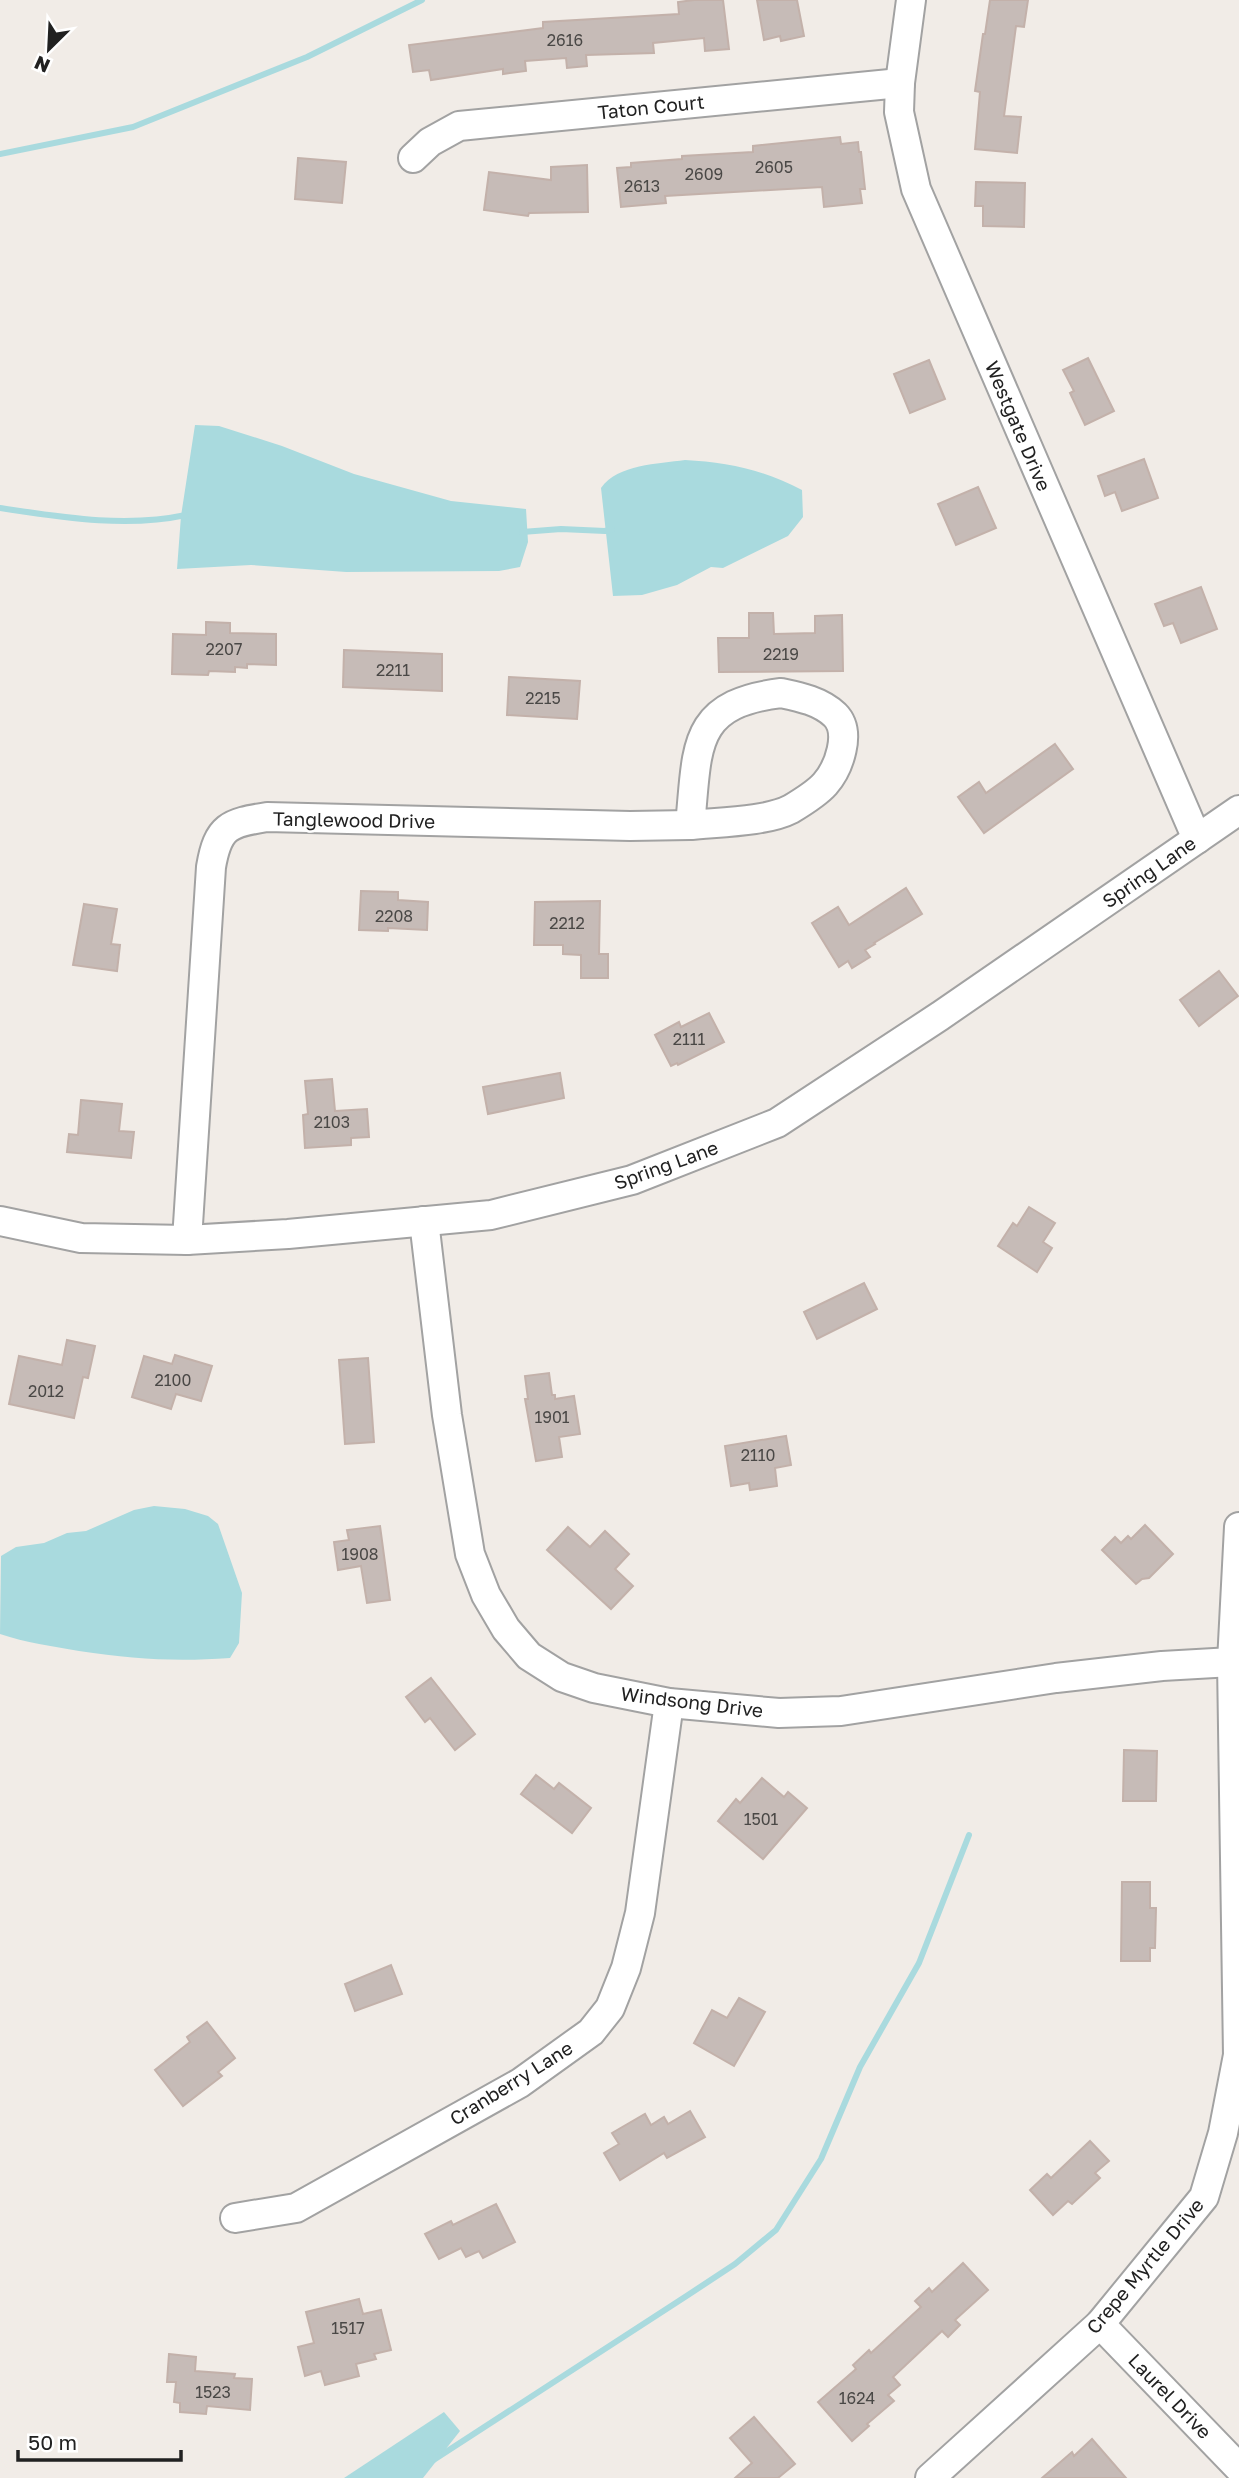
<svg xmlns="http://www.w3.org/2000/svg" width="1239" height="2478" font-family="'Golos Text',sans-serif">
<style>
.water{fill:#a9dade}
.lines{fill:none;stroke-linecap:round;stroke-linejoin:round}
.stream{stroke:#a9dade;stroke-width:6}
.building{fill:#c6bbb7;stroke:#c3b1aa;stroke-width:2}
.minor-casing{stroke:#a2a2a2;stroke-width:32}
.minor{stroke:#fff;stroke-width:28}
.labels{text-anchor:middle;stroke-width:5;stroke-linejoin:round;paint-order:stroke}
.number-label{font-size:16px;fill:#4a4846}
.street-label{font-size:19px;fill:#212121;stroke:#fff}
</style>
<rect width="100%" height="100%" fill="#f1ece7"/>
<g class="water">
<path d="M195 425 219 426 282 446 354 474 451 501 526 509 528 542 520 567 499 571 346 572 251 565 177 569 181 516Z"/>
<path d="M685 460C727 462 764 470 802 490L803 517 788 536 723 568 711 567 677 585 642 595 613 596 601 488C618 464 658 464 685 460Z"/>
<path d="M154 1506 185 1509 208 1516 218 1524 242 1593 239 1643 230 1658C174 1662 134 1659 79 1651 52 1646 26 1643 0 1634L1 1556 16 1547 44 1543 67 1533 86 1531 134 1510Z"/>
<path d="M444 2412 460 2431 423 2478H344Z"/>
</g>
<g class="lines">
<g class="stream">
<path d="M0 154 133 127 307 57 422 0"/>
<path d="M0 508C61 517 125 528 186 515"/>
<path d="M522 532 561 529 605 531 612 529"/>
<path d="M432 2461 688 2295 735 2264 776 2230 821 2159 860 2067 919 1963 969 1835"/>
</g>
</g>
<g class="building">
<path d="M694 0H723L729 49 705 51 704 38 653 43 654 53 586 55 587 66 567 68 566 58 525 61 526 71 503 74V69L431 80 429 70 413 72 409 45 543 28V22L679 14 678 2Z"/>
<path d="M757 0H797L804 36 781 41 780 36 764 40Z"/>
<path d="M990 0H1028L1024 27 1016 26 1004 116 1021 117 1017 153 975 149 980 92 975 91 983 34H985Z"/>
<path d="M840 137 841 144 858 142 859 152H861L865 189H860L862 203 824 207 822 187 665 196 666 203 621 207 617 168 631 167V163L682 159V156L753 152V146Z"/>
<path d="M298 158 346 162 342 203 295 199Z"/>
<path d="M587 165 588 212 529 213 528 216 484 210 489 172 551 180V167Z"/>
<path d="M976 182 1025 183 1024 227 983 226V206H975Z"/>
<path d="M1088 358 1114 411 1085 425 1070 393 1074 391 1063 370Z"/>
<path d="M929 360 945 399 910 413 894 374Z"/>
<path d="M1144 459 1158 498 1122 511 1115 492 1105 496 1098 476Z"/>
<path d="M978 487 996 528 956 545 938 504Z"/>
<path d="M1201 587 1217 629 1181 643 1173 623 1164 626 1155 604Z"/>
<path d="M749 613H773L774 634 815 633V616L842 615 843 671 719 672 718 638H749Z"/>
<path d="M206 622 230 623V633L276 634V665L247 664V668L235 667V672L209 671 208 675 172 674 173 634 206 635Z"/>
<path d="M344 650 442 654V691L343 687Z"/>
<path d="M509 677 580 681 577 719 507 715Z"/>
<path d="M1055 744 1073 769 984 833 958 797 979 782 986 793Z"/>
<path d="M906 888 922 914 874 943 875 944 865 950 870 957 852 968 848 961 839 967 812 923 838 907 849 925Z"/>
<path d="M361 891 398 892V900L428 902 427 930 388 928V931L359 930Z"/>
<path d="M600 901 599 954H608V978H581V955L563 954V945H534L535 902Z"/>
<path d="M84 904 117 909 111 944 120 945 117 971 73 965Z"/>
<path d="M1219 971 1238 996 1199 1026 1180 1000Z"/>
<path d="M709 1013 724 1042 678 1065 677 1063 671 1066 655 1035 679 1022 681 1027Z"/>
<path d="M560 1073 564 1098 488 1114 483 1087Z"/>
<path d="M332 1079 335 1111 367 1109 369 1137 351 1138V1145L305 1148 303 1115 308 1114 305 1081Z"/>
<path d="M81 1100 122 1104 119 1131 134 1132 131 1158 67 1152 69 1134 78 1135Z"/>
<path d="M1029 1207 1055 1223 1043 1242 1052 1248 1037 1272 998 1246 1013 1223 1017 1226Z"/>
<path d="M864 1283 877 1309 817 1339 804 1312Z"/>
<path d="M67 1340 95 1346 88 1378 83 1377 74 1418 9 1404 19 1356 62 1365Z"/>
<path d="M175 1355 212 1366 201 1401 176 1394 171 1409 132 1397 144 1356 172 1364Z"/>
<path d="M368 1358 374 1442 345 1444 339 1360Z"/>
<path d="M549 1373 552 1395H555V1399L574 1396 580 1434 559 1437 562 1457 536 1461 525 1399H528L525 1376Z"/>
<path d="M786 1436 791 1465 775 1468 777 1486 750 1490 749 1483 731 1486 725 1446Z"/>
<path d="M1145 1525 1173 1554 1149 1578 1142 1579 1136 1584 1102 1550 1115 1537 1121 1543 1128 1536 1131 1539Z"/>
<path d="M380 1526 390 1600 367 1603 361 1566 338 1570 334 1542 349 1540 347 1530Z"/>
<path d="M568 1527 590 1547 605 1531 629 1554 615 1569 633 1586 611 1609 547 1550Z"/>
<path d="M431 1678 475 1734 455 1750 430 1718 425 1722 406 1697Z"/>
<path d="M1124 1750 1157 1751 1156 1801H1123Z"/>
<path d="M536 1775 554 1789 559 1783 591 1808 572 1833 521 1794Z"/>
<path d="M762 1778 784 1797 788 1792 807 1808 763 1859 718 1821 736 1799 740 1803Z"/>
<path d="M1122 1882H1150V1908H1156L1155 1948H1150V1961H1121Z"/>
<path d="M391 1965 402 1994 355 2011 345 1984Z"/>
<path d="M739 1998 765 2012 734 2066 694 2043 712 2010 727 2018Z"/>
<path d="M207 2022 235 2058 218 2072 222 2076 183 2106 155 2070 190 2042 187 2037Z"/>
<path d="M690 2111 705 2137 667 2158 664 2153 620 2180 604 2153 619 2144 612 2133 645 2114 651 2125 664 2117 668 2124Z"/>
<path d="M1090 2141 1109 2161 1095 2173 1100 2178 1072 2204 1068 2201 1053 2215 1030 2190 1047 2174 1051 2178Z"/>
<path d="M496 2204 515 2242 483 2258 479 2251 466 2257 461 2248 439 2259 425 2234 451 2221 453 2225Z"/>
<path d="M963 2263 988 2290 955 2320 960 2325 948 2337 942 2331 893 2377 900 2385 888 2395 894 2401 867 2424 869 2426 852 2441 818 2402 856 2369 853 2365 869 2350 871 2353 921 2307 915 2301 929 2288 932 2292Z"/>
<path d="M359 2299 363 2314 381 2310 391 2350 374 2354 376 2359 356 2364 359 2376 325 2385 321 2371 305 2376 298 2347 314 2343 306 2312Z"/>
<path d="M169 2354 196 2357 195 2371 235 2374 234 2378 252 2379 250 2410 207 2406 206 2414 180 2412V2403L174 2402 176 2382H167Z"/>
<path d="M754 2417 795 2464 778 2478H735L752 2463 730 2438Z"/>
<path d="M1092 2439 1126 2478H1042L1072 2452 1074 2456Z"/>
</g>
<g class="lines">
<defs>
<g id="minor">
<path d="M911 0 900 83 899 112 916 189 1197 839"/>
<path d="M413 158 430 142 459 126 900 83"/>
<path d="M781 693C800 697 820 701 835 715 852 732 839 768 825 784 817 793 801 803 791 809 766 822 718 822 690 825 698 748 690 704 781 693Z"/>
<path d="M0 1221 81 1238 187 1240 288 1234 491 1215 632 1180 777 1123 940 1016 1239 810"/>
<path d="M424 1221 447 1415 470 1554 486 1595 506 1629 529 1656 562 1677 594 1688 669 1703 779 1713 841 1711 1056 1678 1162 1666 1232 1662"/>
<path d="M187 1240 211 867C218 826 229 823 267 817L630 826 690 825"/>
<path d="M235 2218 296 2208 520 2083 591 2032 610 2008 626 1968 640 1913 669 1703"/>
<path d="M1100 2324 1239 2468"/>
<path d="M930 2478 1100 2324 1204 2197 1223 2133 1238 2055 1232 1662 1239 1527"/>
</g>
</defs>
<use href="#minor" class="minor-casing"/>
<use href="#minor" class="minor"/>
</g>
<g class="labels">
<g class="number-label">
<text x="565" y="46">2616</text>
<text x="774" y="173">2605</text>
<text x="704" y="180">2609</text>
<text x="642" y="192">2613</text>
<text x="224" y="655">2207</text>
<text x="781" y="660">2219</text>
<text x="393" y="676">2211</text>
<text x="543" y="704">2215</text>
<text x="394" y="922">2208</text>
<text x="567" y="929">2212</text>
<text x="689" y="1045">2111</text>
<text x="332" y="1128">2103</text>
<text x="173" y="1386">2100</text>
<text x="46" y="1397">2012</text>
<text x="552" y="1423">1901</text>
<text x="758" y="1461">2110</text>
<text x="360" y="1560">1908</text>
<text x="761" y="1825">1501</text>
<text x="348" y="2334">1517</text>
<text x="213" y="2398">1523</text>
<text x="857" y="2404">1624</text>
</g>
<g class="street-label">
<text transform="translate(651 107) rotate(-6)" y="7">Taton Court</text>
<text transform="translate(1018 426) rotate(67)" y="7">Westgate Drive</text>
<text transform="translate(354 820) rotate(1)" y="7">Tanglewood Drive</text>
<text transform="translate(1149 872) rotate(-35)" y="7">Spring Lane</text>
<text transform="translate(666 1165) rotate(-20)" y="7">Spring Lane</text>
<text transform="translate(692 1702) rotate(7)" y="7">Windsong Drive</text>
<text transform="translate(511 2083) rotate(-32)" y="7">Cranberry Lane</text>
<text transform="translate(1145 2266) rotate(-50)" y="7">Crepe Myrtle Drive</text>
<text transform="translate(1170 2396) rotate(46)" y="7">Laurel Drive</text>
</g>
</g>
<g transform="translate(49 49) rotate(204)" stroke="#ffffff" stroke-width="5" paint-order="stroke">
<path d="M0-5L12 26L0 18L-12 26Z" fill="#212121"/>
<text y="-10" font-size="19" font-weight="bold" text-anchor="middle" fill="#212121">N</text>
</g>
<path d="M18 2450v10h163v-10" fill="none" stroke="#212121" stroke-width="3.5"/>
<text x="28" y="2450" font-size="21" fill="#212121" stroke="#ffffff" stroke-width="5" paint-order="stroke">50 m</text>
</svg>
